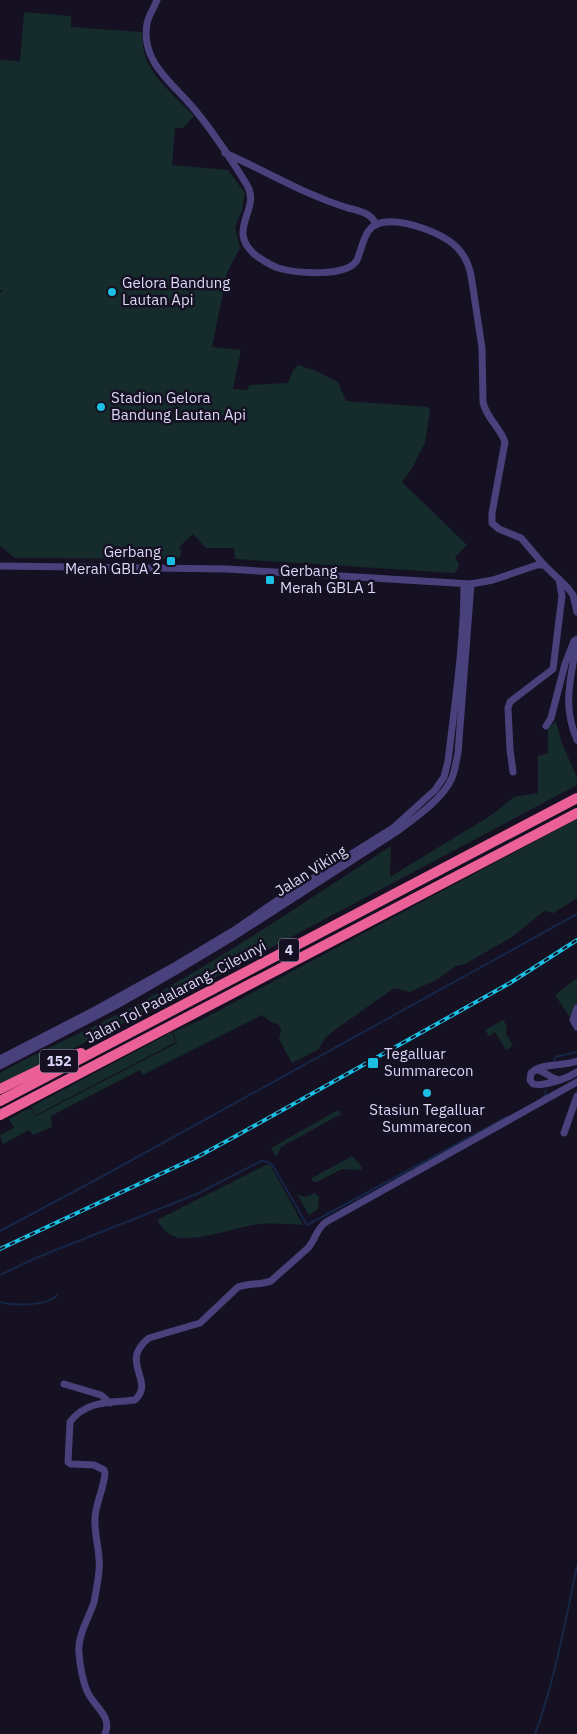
<svg xmlns="http://www.w3.org/2000/svg" width="577" height="1734" font-family="'IBM Plex Sans',sans-serif">
<style>
.green{fill:#152b2c}
.lines{fill:none;stroke-linecap:round;stroke-linejoin:round}
.stream{stroke:#162647;stroke-width:2}
.minor{stroke:#48417c;stroke-width:7}
.highway{stroke:#ec6098;stroke-width:10}
.rail-casing{stroke:#1bbfe3;stroke-width:4}
.rail{stroke:#151122;stroke-width:2;stroke-dasharray:5.5;stroke-linecap:butt}
.poi-dot{fill:#1bbfe3;stroke:#151122;stroke-width:2}
.labels{text-anchor:middle;stroke-width:5;stroke-linejoin:round;paint-order:stroke}
.shield{fill:#151122;stroke:#a29cb9;stroke-width:1}
.shield-label{font-size:14px;font-weight:bold;fill:#ded7fa}
.poi-label{font-size:15px;fill:#ded7fa;stroke:#151122;text-anchor:start}
.street-label{font-size:15px;fill:#ded7fa;stroke:#151122}
</style>
<rect width="100%" height="100%" fill="#151122"/>
<g class="green">
<path d="M24 12 71 16V27L142 32C143 43 143 53 148 63 158 83 179 100 194 116L183 128H175L172 165 228 170 245 193 242 210 235 227 240 248 227 273 212 347 241 350 233 389 247 390 250 385 288 383 293 370 298 365 316 371 338 382 346 401 428 407 430 411 425 443 412 468 402 482 467 545 455 557 459 565 457 570 454 573 235 559 234 548H206L193 534 179 547 182 551 180 557 177 559 15 558 0 546V293L2 291 0 289V60L20 61Z"/>
<path d="M556 722 562 743 577 778V785L218 976 0 1085V1073C41 1050 84 1032 126 1010 218 962 304 902 391 846L390 877 493 814 514 797 538 793V756L548 753V726Z"/>
<path d="M577 819V898L554 913 544 911 512 937 465 964 456 966 438 979 410 992 394 988 332 1032 325 1038 319 1049 292 1063 279 1039 281 1029 278 1024 271 1022 262 1015 143 1075 140 1070 51 1116 52 1127 33 1135 29 1130 3 1144 0 1135 14 1128 9 1119 30 1108 36 1116 177 1043 173 1032 203 1019Z"/>
<path d="M577 978V1003L571 1019 555 995Z"/>
<path d="M503 1020 507 1026 506 1033 513 1046 506 1050 495 1032 489 1036 485 1030Z"/>
<path d="M172 1032 176 1042 36 1115 31 1107Z"/>
<path d="M338 1110 341 1114 281 1147 276 1157 271 1148Z"/>
<path d="M352 1156 362 1167 361 1170 342 1169 317 1182H315L312 1181V1178Z"/>
<path d="M268 1164 271 1166 303 1225C287 1224 270 1222 253 1225 234 1228 190 1244 173 1236 166 1234 161 1226 157 1220Z"/>
<path d="M315 1193 319 1197 318 1209 309 1215 297 1194 305 1197Z"/>
</g>
<g class="lines">
<g class="stream">
<path d="M554 1061 555 1057 577 1052"/>
<path d="M542 1098 545 1095 546 1090"/>
<path d="M0 1231 103 1176 577 914"/>
<path d="M0 1275 38 1257 197 1194 261 1161 268 1162 273 1166 307 1225 507 1117"/>
<path d="M0 1302C12 1306 49 1306 57 1295"/>
<path d="M535 1734C555 1680 565 1622 577 1566"/>
</g>
<g class="minor">
<path d="M157 0C154 8 148 16 147 24 140 62 174 84 195 110 214 133 231 159 247 185 262 210 223 231 258 257 264 261 270 265 278 268 295 273 347 278 357 260 362 249 364 229 377 224 399 216 446 233 460 251 466 258 469 266 471 275L482 348 483 402C486 418 500 427 505 442L492 513V523L499 529 521 538 544 565 568 588 573 595 577 612"/>
<path d="M225 153C266 171 305 195 348 208 359 211 372 213 376 225"/>
<path d="M0 566 227 569 471 584 493 580 537 565H544"/>
<path d="M577 639C572 677 561 702 577 740"/>
<path d="M546 726 551 718 565 664 574 641"/>
<path d="M513 772 510 750 508 708 510 702 515 698 553 669 562 596 559 579"/>
<path d="M577 1008 573 1020 577 1027"/>
<path d="M0 1059 93 1011 176 965 236 929 278 900 393 828 435 790 444 777 448 761C455 702 464 643 464 584"/>
<path d="M577 1061C562 1067 543 1062 531 1073L530 1080 533 1084C543 1087 568 1078 577 1072"/>
<path d="M0 1066 119 1004 178 970 233 937 399 830C416 817 442 799 451 780 455 772 456 762 458 753L471 584"/>
<path d="M535 1070C543 1069 548 1077 556 1079"/>
<path d="M564 1133 577 1096"/>
<path d="M64 1384 101 1395 110 1403"/>
<path d="M105 1734C113 1716 93 1706 87 1691 82 1679 80 1665 79 1653 77 1636 89 1618 94 1602 96 1592 98 1581 99 1571 101 1553 94 1536 95 1518 96 1502 104 1488 105 1473L104 1470 94 1465 71 1464 68 1462 70 1422C86 1400 111 1403 135 1400 156 1381 118 1362 149 1338L200 1323 238 1287C249 1283 261 1285 271 1281L308 1248C316 1239 316 1229 326 1222L577 1082"/>
</g>
<g class="highway">
<path d="M0 1089 60 1060 81 1053"/>
<path d="M0 1101 577 798"/>
<path d="M0 1115 577 813"/>
</g>
<defs>
<path id="rail" d="M0 1249 199 1156 236 1136 510 983 577 940"/>
</defs>
<use href="#rail" class="rail-casing"/>
<use href="#rail" class="rail"/>
</g>
<g class="poi-dot">
<circle cx="112" cy="292" r="5"/>
<circle cx="101" cy="407" r="5"/>
<rect x="166" y="556" width="10" height="10" rx="2.5"/>
<rect x="265" y="575" width="10" height="10" rx="2.5"/>
<rect x="367" y="1057" width="12" height="12" rx="2.5"/>
<circle cx="427" cy="1093" r="5"/>
</g>
<g class="labels">
<g class="shield">
<rect x="279" y="938.5" width="20" height="23" rx="4"/>
<rect x="40" y="1049.5" width="38" height="23" rx="4"/>
</g>
<g class="shield-label">
<text x="289" y="955">4</text>
<text x="59" y="1066">152</text>
</g>
<g class="poi-label">
<text x="122" y="288">Gelora Bandung<tspan x="122" dy="17">Lautan Api</tspan></text>
<text x="111" y="403">Stadion Gelora<tspan x="111" dy="17">Bandung Lautan Api</tspan></text>
<text x="161" y="557" text-anchor="end">Gerbang<tspan x="161" dy="17">Merah GBLA 2</tspan></text>
<text x="280" y="576">Gerbang<tspan x="280" dy="17">Merah GBLA 1</tspan></text>
<text x="384" y="1059">Tegalluar<tspan x="384" dy="17">Summarecon</tspan></text>
<text x="427" y="1115" text-anchor="middle">Stasiun Tegalluar<tspan x="427" dy="17">Summarecon</tspan></text>
</g>
<g class="street-label">
<text transform="translate(311 871) rotate(-32)" y="5">Jalan Viking</text>
<text transform="translate(176 992) rotate(-28)" y="5">Jalan Tol Padalarang–Cileunyi</text>
</g>
</g>
</svg>
